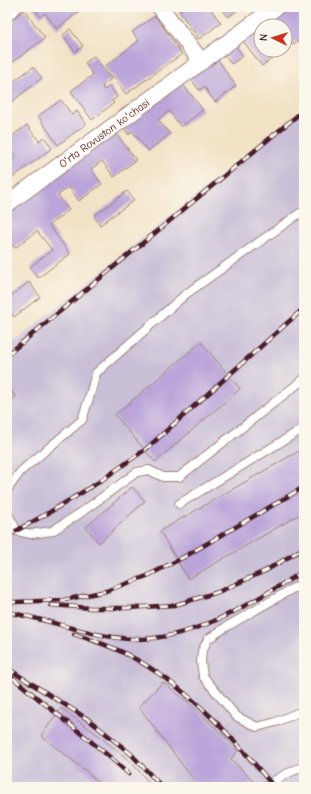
<svg xmlns="http://www.w3.org/2000/svg" width="311" height="794" font-family="'Comic Neue',sans-serif">
<style>
.industrial{fill:#c9bfd7}
.building{fill:#baa4d9}
.lines{fill:none;stroke-linecap:round;stroke-linejoin:round}
.service-casing{stroke:#9e8078;stroke-width:10}
.minor-casing{stroke:#9e8078;stroke-width:18}
.service{stroke:#fff;stroke-width:8}
.minor{stroke:#fff;stroke-width:16}
.rail-casing{stroke:#4a1f2b;stroke-width:4.5}
.rail{stroke:#fbf7ec;stroke-width:3;stroke-dasharray:9;stroke-linecap:butt}
.labels{text-anchor:middle;stroke-width:3;stroke-linejoin:round;paint-order:stroke}
.street-label{font-size:11px;fill:#4a1f2b;stroke:#fbf7ec}
</style>
<rect width="100%" height="100%" fill="#fbf7ec"/>
<filter id="ink" filterUnits="userSpaceOnUse"><feTurbulence type="fractalNoise" baseFrequency=".025" numOctaves="2"/><feDisplacementMap in="SourceGraphic" scale="8" xChannelSelector="R" yChannelSelector="G"/><feConvolveMatrix kernelMatrix="1 2 1 2 8 2 1 2 1" color-interpolation-filters="sRGB"/></filter>
<filter id="wash" filterUnits="userSpaceOnUse"><feTurbulence type="fractalNoise" baseFrequency=".012" numOctaves="4" result="noise"/><feDisplacementMap in="SourceGraphic" scale="16" xChannelSelector="R" yChannelSelector="G"/><feGaussianBlur stdDeviation="0.9" result="paint"/><feColorMatrix in="noise" values="0 0 0 0 0 0 0 0 0 0 0 0 0 0 0 0 0 1.4 0 .05"/><feComposite in="paint" operator="in"/></filter>
<g filter="url(#wash)">
<rect width="100%" height="100%" fill="#f2e2c5"/>
<path class="industrial" d="M304 108V787H7V348Z"/>
<g id="blocks">
<g class="building">
<path d="M33 7H74L78 12 57 29 45 13 40 17Z"/>
<path d="M184 7H209L221 23 199 39 179 11Z"/>
<path d="M221 7H238L239 9 228 17Z"/>
<path d="M283 7H298L304 16V37L292 45 285 36V26H278L271 16Z"/>
<path d="M24 10 45 38 7 66V23Z"/>
<path d="M155 16 182 54 126 94 105 66 139 41 132 32Z"/>
<path d="M263 22 266 26H261V50H283L262 66 241 38Z"/>
<path d="M70 29 83 46 75 52 63 35Z"/>
<path d="M234 44 243 56 231 64 223 53Z"/>
<path d="M94 56 111 79 102 86 104 90 110 86 117 97 112 101 114 103 92 120 71 91 93 75 85 63Z"/>
<path d="M216 57 236 86 215 102 204 87 199 90 189 76Z"/>
<path d="M33 67 42 78 9 104 7 101V86Z"/>
<path d="M181 82 203 110 181 127 169 111 158 120 170 134 148 151 132 131 129 135 123 127Z"/>
<path d="M61 100 72 115 77 111 86 124 58 145 38 116Z"/>
<path d="M27 125 39 141 44 137 52 148 7 182V164L16 157 7 145V140Z"/>
<path d="M115 132 136 160 114 177 102 161 91 169 102 184 79 201 69 187 58 195 69 210 49 225 70 254 38 278 30 267 52 250 37 231 15 248 7 238V213Z"/>
<path d="M127 191 134 200 100 225 94 216Z"/>
<path d="M29 282 40 297 14 317 7 307V299Z"/>
<path d="M201 342 240 389 155 462 115 415Z"/>
<path d="M7 385 16 397 7 404Z"/>
<path d="M304 448V512L188 579 160 531Z"/>
<path d="M132 487 145 501 99 543 86 527Z"/>
<path d="M163 682 189 703 224 736 238 751 231 759 253 781 243 787H199L139 707Z"/>
<path d="M61 708 98 735 131 762 153 787H103L86 771 41 736Z"/>
</g>
</g>
</g>
<g filter="url(#ink)">
<use href="#blocks" fill-opacity="0" stroke="#9e8078" stroke-width="1"/>
<g class="lines">
<defs>
<g id="service">
<path d="M7 490 21 471 82 420 90 395 96 373 186 294 300 213H304"/>
<path d="M179 504 304 428"/>
<path d="M7 512 17 531 31 534 52 531 79 514 137 472 149 470 163 477H179L304 379"/>
<path d="M304 582 226 627 208 639 202 651 201 662 203 676 212 687 236 716 257 727 276 722 304 710"/>
<path d="M265 787 284 775 304 766"/>
</g>
<g id="minor">
<path d="M160 7 201 61"/>
<path d="M7 12 13 7"/>
<path d="M7 204 276 7"/>
</g>
</defs>
<use href="#service" class="service-casing"/>
<use href="#minor" class="minor-casing"/>
<use href="#service" class="service"/>
<use href="#minor" class="minor"/>
<defs>
<g id="rail">
<path d="M7 355 304 110"/>
<path d="M7 536 50 512 99 482 146 449 304 308"/>
<path d="M7 602H15L64 600 106 591 147 576 184 557 304 487"/>
<path d="M51 605 91 608H128L175 605 218 592 265 571 304 548"/>
<path d="M7 612C29 616 50 622 72 628 91 633 111 638 131 639 195 641 252 602 304 571"/>
<path d="M74 634C92 640 111 646 128 655 187 686 232 736 274 787"/>
<path d="M7 668 89 720 131 754 162 787"/>
<path d="M13 678 105 753 129 774"/>
</g>
</defs>
<use href="#rail" class="rail-casing"/>
<use href="#rail" class="rail"/>
</g>
</g>
<g class="labels">
<g class="street-label">
<text transform="translate(104 133) rotate(-36)" y="4">Oʻrta Rovuston koʻchasi</text>
</g>
</g>
<rect width="311" height="794" fill="none" stroke="#fbf7ec" stroke-width="24"/>
<g transform="translate(273 38) rotate(274)"><circle r="19" fill="#fbf7ec" stroke="#b4a19f"/>
<path d="M0-3L7 15L0 10L-7 15Z" fill="#c8321e"/>
<text y="-6" font-size="11" font-weight="bold" text-anchor="middle" fill="#4a1f2b">N</text>
</g>
</svg>
